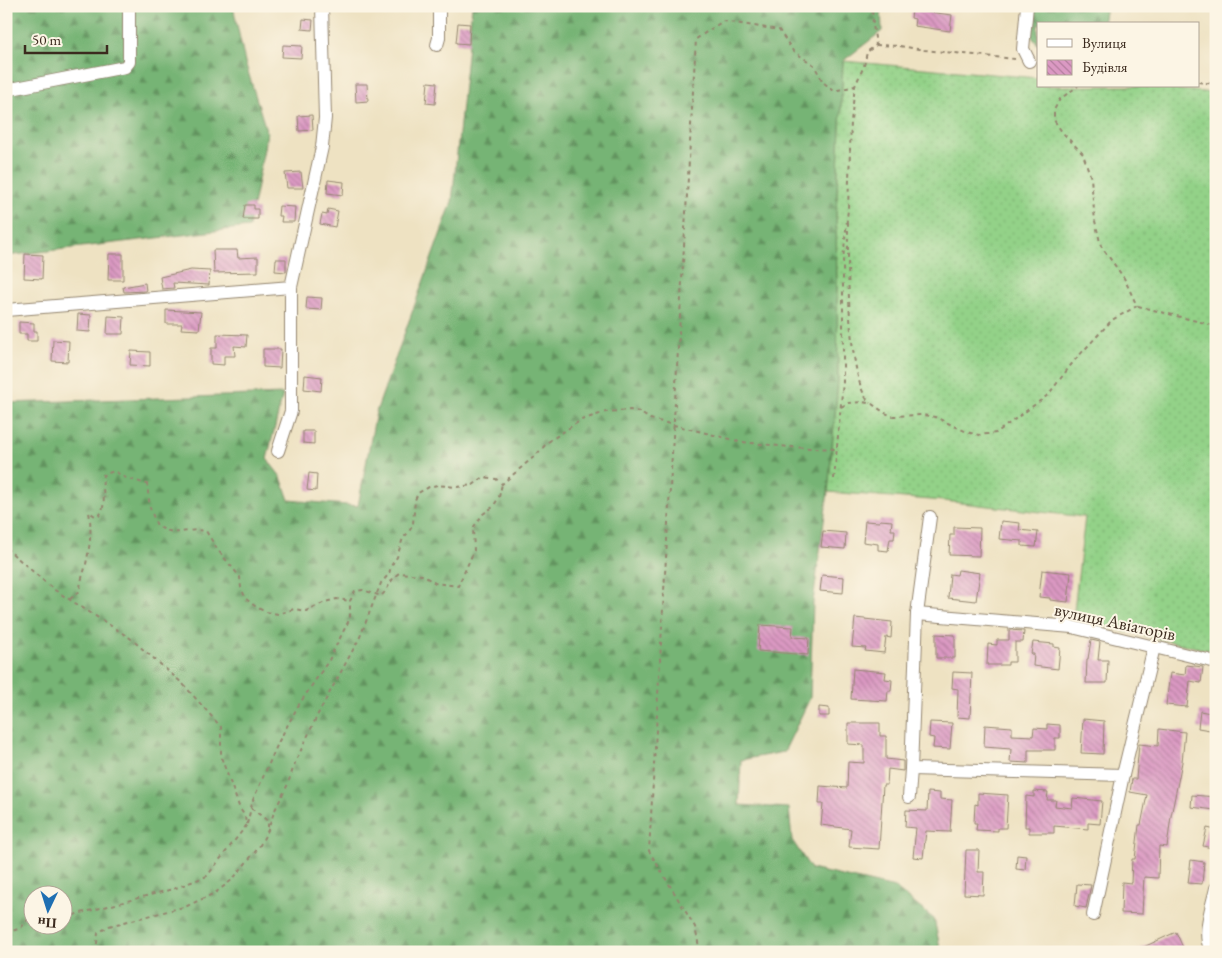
<svg xmlns="http://www.w3.org/2000/svg" width="1222" height="958" font-family="'EB Garamond',serif">
<style>
.grass{fill:url(#grass-dots);stroke:#677e53}
.forest{fill:url(#forest-firs);stroke:#586f49;fill-rule:evenodd}
.building{fill:url(#building-back-hatch)}
.lines{fill:none;stroke-linecap:round;stroke-linejoin:round}
.minor-casing{stroke:#948670;stroke-width:14}
.path{stroke:#948670;stroke-width:2;stroke-dasharray:4 4;stroke-linecap:butt}
.minor{stroke:#fff;stroke-width:12}
.labels{text-anchor:middle;stroke-width:4;stroke-linejoin:round;paint-order:stroke}
.street-label{font-size:18px;fill:#3b2a1e;stroke:#fcf5e5}
</style>
<defs>
<pattern id="grass-dots" width="8" height="8" patternUnits="userSpaceOnUse" patternTransform="scale(1.25)"><rect width="8" height="8" fill="#93d288"/><path d="M2 2h.1M6 6h.1" fill="none" stroke="#80b475" stroke-width="1.8" stroke-linecap="round"/></pattern>
<pattern id="forest-firs" width="22" height="20" patternUnits="userSpaceOnUse" patternTransform="scale(1.25)"><rect width="22" height="20" fill="#76b474"/><path d="M5 1l3.5 6h-7zM16 11l3.5 6h-7z" fill="#62935f"/></pattern>
<pattern id="building-back-hatch" width="6" height="6" patternUnits="userSpaceOnUse" patternTransform="scale(1.25)"><rect width="6" height="6" fill="#db99c3"/><path d="M-1 5l2 2M0 0l6 6M5-1l2 2" fill="none" stroke="#b37d9e"/></pattern>
</defs>
<rect width="100%" height="100%" fill="#fcf5e5"/>
<filter id="ink" filterUnits="userSpaceOnUse"><feTurbulence type="fractalNoise" baseFrequency=".02" numOctaves="2"/><feDisplacementMap in="SourceGraphic" scale="10" xChannelSelector="R" yChannelSelector="G"/><feConvolveMatrix kernelMatrix="1 2 1 2 8 2 1 2 1" color-interpolation-filters="sRGB"/></filter>
<filter id="wash" filterUnits="userSpaceOnUse"><feTurbulence type="fractalNoise" baseFrequency=".0096" numOctaves="4" result="noise"/><feDisplacementMap in="SourceGraphic" scale="20" xChannelSelector="R" yChannelSelector="G"/><feGaussianBlur stdDeviation="1.12" result="paint"/><feColorMatrix in="noise" values="0 0 0 0 0 0 0 0 0 0 0 0 0 0 0 0 0 1.4 0 .05"/><feComposite in="paint" operator="in"/></filter>
<g filter="url(#wash)">
<rect width="100%" height="100%" fill="#eee2c2"/>
<path class="grass" d="M843 61 1038 78V86H1136L1216 93V652L1073 619 1085 517 944 501 828 492 838 380 836 214Z"/>
<g class="forest">
<path d="M6 6H233L245 62 267 133 249 227 6 256Z"/>
<path d="M472 6H881L882 31 843 61 836 214 838 380 828 492 813 602 810 698 784 752 741 760 739 805 789 808 792 840 811 869 895 888 934 919 941 952H6V403L283 394 267 459 281 477 289 500 358 506 376 412 452 202ZM32 896H62V926H32Z"/>
<path d="M1034 6H1106L1103 24H1038V45L1030 34Z"/>
</g>
<g id="blocks">
<g class="building">
<path d="M912 10 952 15 950 31 914 26 915 19 911 18Z"/>
<path d="M303 19 313 20 312 30 302 29Z"/>
<path d="M458 23 470 24 469 44 456 43Z"/>
<path d="M283 45 302 46 301 58 282 57Z"/>
<path d="M428 82 437 83 435 104 426 103Z"/>
<path d="M355 84H367L368 101 356 102Z"/>
<path d="M312 115 313 130 299 131 298 116Z"/>
<path d="M301 172 303 188H287L285 173Z"/>
<path d="M328 180 344 182 343 195 327 193Z"/>
<path d="M245 205H254V209H258V219H243Z"/>
<path d="M279 206 295 207 294 222H281L282 216H278Z"/>
<path d="M328 209 338 211 335 227 320 224 322 214 327 215Z"/>
<path d="M213 250H237L238 258 258 257V272L214 273Z"/>
<path d="M25 254 43 255 42 279 24 278Z"/>
<path d="M109 254H123V280H108Z"/>
<path d="M276 259H286V272L275 271Z"/>
<path d="M191 270 210 271 209 285 173 283 174 288 162 289 160 277Z"/>
<path d="M145 283 146 291 124 292 123 287Z"/>
<path d="M307 297 322 298 321 310 306 309Z"/>
<path d="M166 310 201 312 199 330 181 329 182 324H166Z"/>
<path d="M78 314 91 315 90 332 77 331Z"/>
<path d="M108 316 124 317 123 334H107Z"/>
<path d="M19 322 34 323V331H37V341H27V334H19Z"/>
<path d="M217 334 247 335 246 347 234 346 235 356H224V365L211 364V348H217Z"/>
<path d="M53 340 69 341 68 362 52 361Z"/>
<path d="M263 349H281L280 368 263 367Z"/>
<path d="M131 351 150 352V366L130 365Z"/>
<path d="M305 375 322 377 321 391 304 389Z"/>
<path d="M303 431H314V444L303 443Z"/>
<path d="M309 473 317 474 316 491 307 490Z"/>
<path d="M880 520 892 521 891 530H895L894 539H890L888 551 878 550V544L863 542 865 521 879 522Z"/>
<path d="M1001 521 1020 523 1019 530 1038 532 1036 547 1022 546V541L999 539Z"/>
<path d="M954 527 980 528 979 556 949 555 950 535H954Z"/>
<path d="M823 531 846 533 845 549 821 547Z"/>
<path d="M958 570 980 573 976 601 948 598 950 574 957 575Z"/>
<path d="M1042 570 1071 573 1068 602 1050 600V598L1039 597Z"/>
<path d="M822 575 844 577 843 593 820 591Z"/>
<path d="M855 618 892 622 891 638 886 637 884 653 865 651 866 648 852 647Z"/>
<path d="M760 625 793 627 792 637 809 638 808 655 758 651Z"/>
<path d="M1009 630 1024 631 1023 642H1015V662H1008V665H987L988 644 997 645V640H1009Z"/>
<path d="M936 634 955 635V658H936Z"/>
<path d="M1091 640 1100 642 1098 660H1108L1107 683H1086L1087 659H1088Z"/>
<path d="M1033 642 1054 644V647L1060 648 1058 669 1033 666 1034 654H1031Z"/>
<path d="M1186 665 1203 667 1201 683 1190 681 1187 707 1166 705 1170 673 1185 675Z"/>
<path d="M853 669 886 672 885 679 892 680 891 691H888L887 701 851 699Z"/>
<path d="M953 672 972 673 970 718 957 717 958 689 952 688Z"/>
<path d="M819 707 829 708V716H819Z"/>
<path d="M1200 711 1216 714V731L1198 728Z"/>
<path d="M1083 719 1104 721 1103 754 1081 753Z"/>
<path d="M930 722 952 723 950 749 933 748 934 738 929 737Z"/>
<path d="M848 723H880V736H886V759L903 761V771L888 769 887 785H883L879 849 849 847 851 829 821 825 823 804H819L820 786 847 788 848 762 864 763V745L848 744Z"/>
<path d="M1047 724 1060 725V738H1055V750H1028V763L1010 762 1011 749 984 747 985 725 1012 727V735L1033 736 1034 728 1047 729Z"/>
<path d="M1159 729 1185 732 1182 762 1171 816 1167 847 1159 846 1158 878 1144 877 1142 914 1121 913 1122 882 1131 883 1132 859H1135L1139 825H1141L1147 795 1130 792 1132 779H1136L1139 744 1158 746Z"/>
<path d="M1034 791 1048 792 1047 800H1056L1055 806 1072 808 1073 798 1102 801 1100 824 1088 823V829L1054 826V833H1029V827H1025L1026 796 1034 797Z"/>
<path d="M928 792 940 793V799L952 800 950 832 926 831 923 858 913 857 916 828 905 827 906 810 927 811Z"/>
<path d="M978 793 1008 795 1006 828H998V831L976 830 977 823H974L975 804 978 805Z"/>
<path d="M1192 795 1216 797 1215 810 1191 807Z"/>
<path d="M1207 828 1216 830V849L1203 846Z"/>
<path d="M966 850H979L978 872H984L983 895 964 894Z"/>
<path d="M1017 855 1026 856 1025 870 1016 869Z"/>
<path d="M1191 860 1204 862 1202 884 1188 883Z"/>
<path d="M1077 884 1091 885 1086 908 1075 906Z"/>
<path d="M1176 932 1185 952H1133Z"/>
</g>
</g>
</g>
<g filter="url(#ink)">
<use href="#blocks" fill-opacity="0" stroke="#948670" stroke-width="1"/>
<g class="lines">
<defs>
<g id="minor">
<path d="M1027 6 1023 49 1029 61"/>
<path d="M437 45 439 38V6"/>
<path d="M6 90 125 67 129 62V6"/>
<path d="M6 310 291 287 322 147 325 118 322 6"/>
<path d="M278 451 291 411V287"/>
<path d="M930 517 917 614 911 769 1123 775 1154 647"/>
<path d="M917 614 1072 627 1216 662"/>
<path d="M909 797 911 769"/>
<path d="M1093 915 1123 775"/>
<path d="M1214 952C1199 942 1213 903 1216 888"/>
</g>
</defs>
<use href="#minor" class="minor-casing"/>
<g class="path">
<path d="M876 45 900 46 924 50 1015 59"/>
<path d="M1198 82 1216 84"/>
<path d="M848 222C848 258 846 380 870 403"/>
<path d="M1138 306 1216 326"/>
<path d="M841 407 848 403 863 402 872 404 885 413 893 416 923 415 935 417 967 432 979 435 996 433 1048 395 1074 361 1112 320 1137 306 1124 278 1101 246 1095 221 1091 178 1083 154 1062 132 1054 120V110L1060 99 1078 86"/>
<path d="M834 479 843 382V260L848 209 851 121 855 86 864 66 867 52 876 45 873 25 872 6"/>
<path d="M6 548 53 589 130 638 182 683 221 727V757L240 809 245 816 246 826 207 876 173 889 62 918"/>
<path d="M70 599 80 591C80 581 84 573 86 564 90 546 92 529 89 512L95 516H99C108 504 101 489 103 475L114 471 126 478 147 484 150 508 157 526C181 539 185 527 206 531L217 549 240 577 241 588 246 599 256 607 266 612 278 614 294 609 306 611 325 602 337 599 350 601"/>
<path d="M251 808 268 821V828"/>
<path d="M247 824 253 800 279 741 298 706 329 660 350 618V601L355 591 363 590 381 596C390 588 389 580 399 573L422 575 435 583 458 586 474 551 473 528 483 514 493 507 499 497 502 484"/>
<path d="M6 933 21 928 29 918H32"/>
<path d="M96 952 98 933 109 926 187 906 215 893 232 880 259 847 268 830 274 812 287 786 295 763 318 714 360 637 381 583 389 574 391 566 397 557 403 538 409 532 413 524 415 500 418 493 429 487 437 485 456 487 473 485 484 477 496 479 502 484 536 455 548 442 581 420 606 412 630 410 639 412 650 419 742 442 789 447 837 449"/>
<path d="M700 952 695 927 649 851 696 39 723 21 779 30 793 51 814 65 823 82 834 91 855 86"/>
</g>
<use href="#minor" class="minor"/>
</g>
</g>
<g class="labels">
<g class="street-label">
<text transform="translate(1115 622) rotate(12)" y="6">вулиця Авіаторів</text>
</g>
</g>
<rect width="1222" height="958" fill="none" stroke="#fcf5e5" stroke-width="25"/>
<rect x="1037" y="22" width="162" height="65" fill="#fcf5e5" stroke="#afa495"/>
<rect x="1047" y="39" width="25" height="8" fill="#ffffff" stroke="#afa495"/>
<text x="1082" y="48" font-size="15" fill="#3b2a1e">Вулиця</text>
<rect x="1047" y="60" width="25" height="15" fill="url(#building-back-hatch)" stroke="#afa495"/>
<text x="1082" y="72" font-size="15" fill="#3b2a1e">Будівля</text>
<g transform="translate(48 910) rotate(184)"><circle r="24" fill="#fcf5e5" stroke="#afa495"/>
<path d="M0-4L9 19L0 12L-9 19Z" fill="#1f6fb2"/>
<text y="-8" font-size="14" font-weight="bold" text-anchor="middle" fill="#3b2a1e">Пн</text>
</g>
<path d="M25 45v8h82v-8" fill="none" stroke="#3b2a1e" stroke-width="2.5"/>
<text x="32" y="45" font-size="15" fill="#3b2a1e" stroke="#fcf5e5" stroke-width="4" paint-order="stroke">50 m</text>
</svg>
